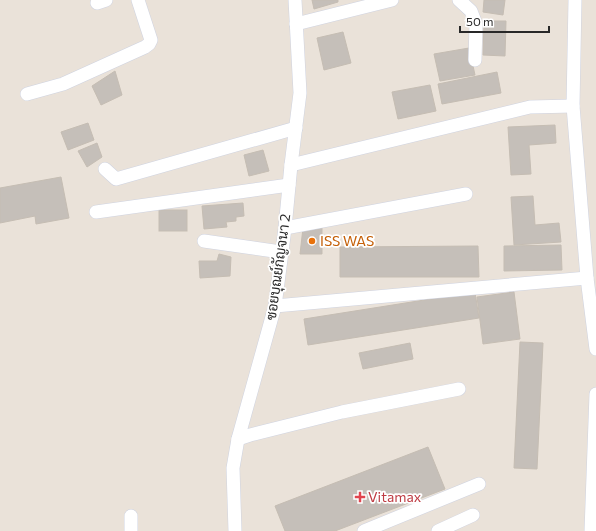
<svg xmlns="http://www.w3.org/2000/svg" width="596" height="531" font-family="Commissioner,Sarabun,sans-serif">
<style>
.building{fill:#c5bfb9;stroke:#c5bdb3}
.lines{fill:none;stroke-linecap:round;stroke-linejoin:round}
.minor-casing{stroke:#cfd3e0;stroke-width:14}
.minor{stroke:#fff;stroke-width:13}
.food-dot{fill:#e8710a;stroke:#fff;stroke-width:1.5}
.health-dot{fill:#e0444e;stroke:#fff;stroke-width:1.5}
.labels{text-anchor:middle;stroke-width:3.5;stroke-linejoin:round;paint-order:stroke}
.food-label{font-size:14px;fill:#c56008;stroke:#fff;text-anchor:start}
.street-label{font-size:14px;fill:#282828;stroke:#fff}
.health-label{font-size:14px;fill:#be3a42;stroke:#fff;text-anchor:start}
</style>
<rect width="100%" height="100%" fill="#eae2d9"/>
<g class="building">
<path d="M312 0H338V2L314 9Z"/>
<path d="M484 0H505L503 15 483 12Z"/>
<path d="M484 21H506L505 56 483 55Z"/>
<path d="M343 32 351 63 324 70 317 38Z"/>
<path d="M469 48 475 75 440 81 434 54Z"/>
<path d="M115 71 122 95 101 105 92 86Z"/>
<path d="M497 72 501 93 442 104 438 84Z"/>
<path d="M430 85 436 111 398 119 392 92Z"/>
<path d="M88 123 94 140 68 150 61 132Z"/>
<path d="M555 125 556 143 529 145 531 174 511 175 508 127Z"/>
<path d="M97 143 102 157 87 167 78 151Z"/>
<path d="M263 150 269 171 249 176 244 155Z"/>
<path d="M61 177 69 218 36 224 35 216 0 223V188Z"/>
<path d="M533 196 535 225 559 223 561 242 514 245 511 197Z"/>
<path d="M243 203 244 216 236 217V221L226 222 227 227 204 229 202 206Z"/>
<rect x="159" y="210" width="28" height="21"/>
<path d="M303 228H322V254H300Z"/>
<path d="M561 245 562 270 504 271V246Z"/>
<path d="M478 246 479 277H340V247Z"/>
<path d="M219 254 231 257 230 276 200 278 199 261H217Z"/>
<path d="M475 292 479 318 308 345 304 319Z"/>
<path d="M514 292 520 339 483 344 477 297Z"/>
<path d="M520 342 543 343 537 469 514 468Z"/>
<path d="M410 343 413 359 363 369 359 353Z"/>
<path d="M428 447 445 489 335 531H285L275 506Z"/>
</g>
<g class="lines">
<defs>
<g id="minor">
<path d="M459 0 471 11 476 24 475 60"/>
<path d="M575 0 573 106 587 278 596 349"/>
<path d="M97 3 106 0"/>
<path d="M296 24 392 0"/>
<path d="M27 94 63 84 145 47 149 44 151 40 138 0"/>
<path d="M291 165 530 107 573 106"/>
<path d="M105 169 116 179 296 128"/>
<path d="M96 212 289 185"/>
<path d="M285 228 466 194"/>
<path d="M204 241 281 252"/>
<path d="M275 306 587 278"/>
<path d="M238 439 250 435 342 412 459 389"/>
<path d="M131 516V531"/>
<path d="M235 531 233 468 238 439 275 306 285 228 291 165 300 93 295 0"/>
<path d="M364 531 479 484"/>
<path d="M438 531 473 515"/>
<path d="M591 531 596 394"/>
</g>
</defs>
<use href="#minor" class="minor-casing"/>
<use href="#minor" class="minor"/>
</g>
<circle class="food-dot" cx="312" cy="241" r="4"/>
<path class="health-dot" d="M358 491h4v4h4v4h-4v4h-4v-4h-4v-4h4z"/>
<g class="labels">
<g class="food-label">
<text x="320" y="246">ISS WAS</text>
</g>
<g class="street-label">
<text transform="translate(278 267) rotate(-82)" y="5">ซอยบุณย์กัญจนา 2</text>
</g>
<g class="health-label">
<text x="368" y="502">Vitamax</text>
</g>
</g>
<path d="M460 26v6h89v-6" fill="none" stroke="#282828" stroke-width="2"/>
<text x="466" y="26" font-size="12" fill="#282828" stroke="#ffffff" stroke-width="3" paint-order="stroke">50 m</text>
</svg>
